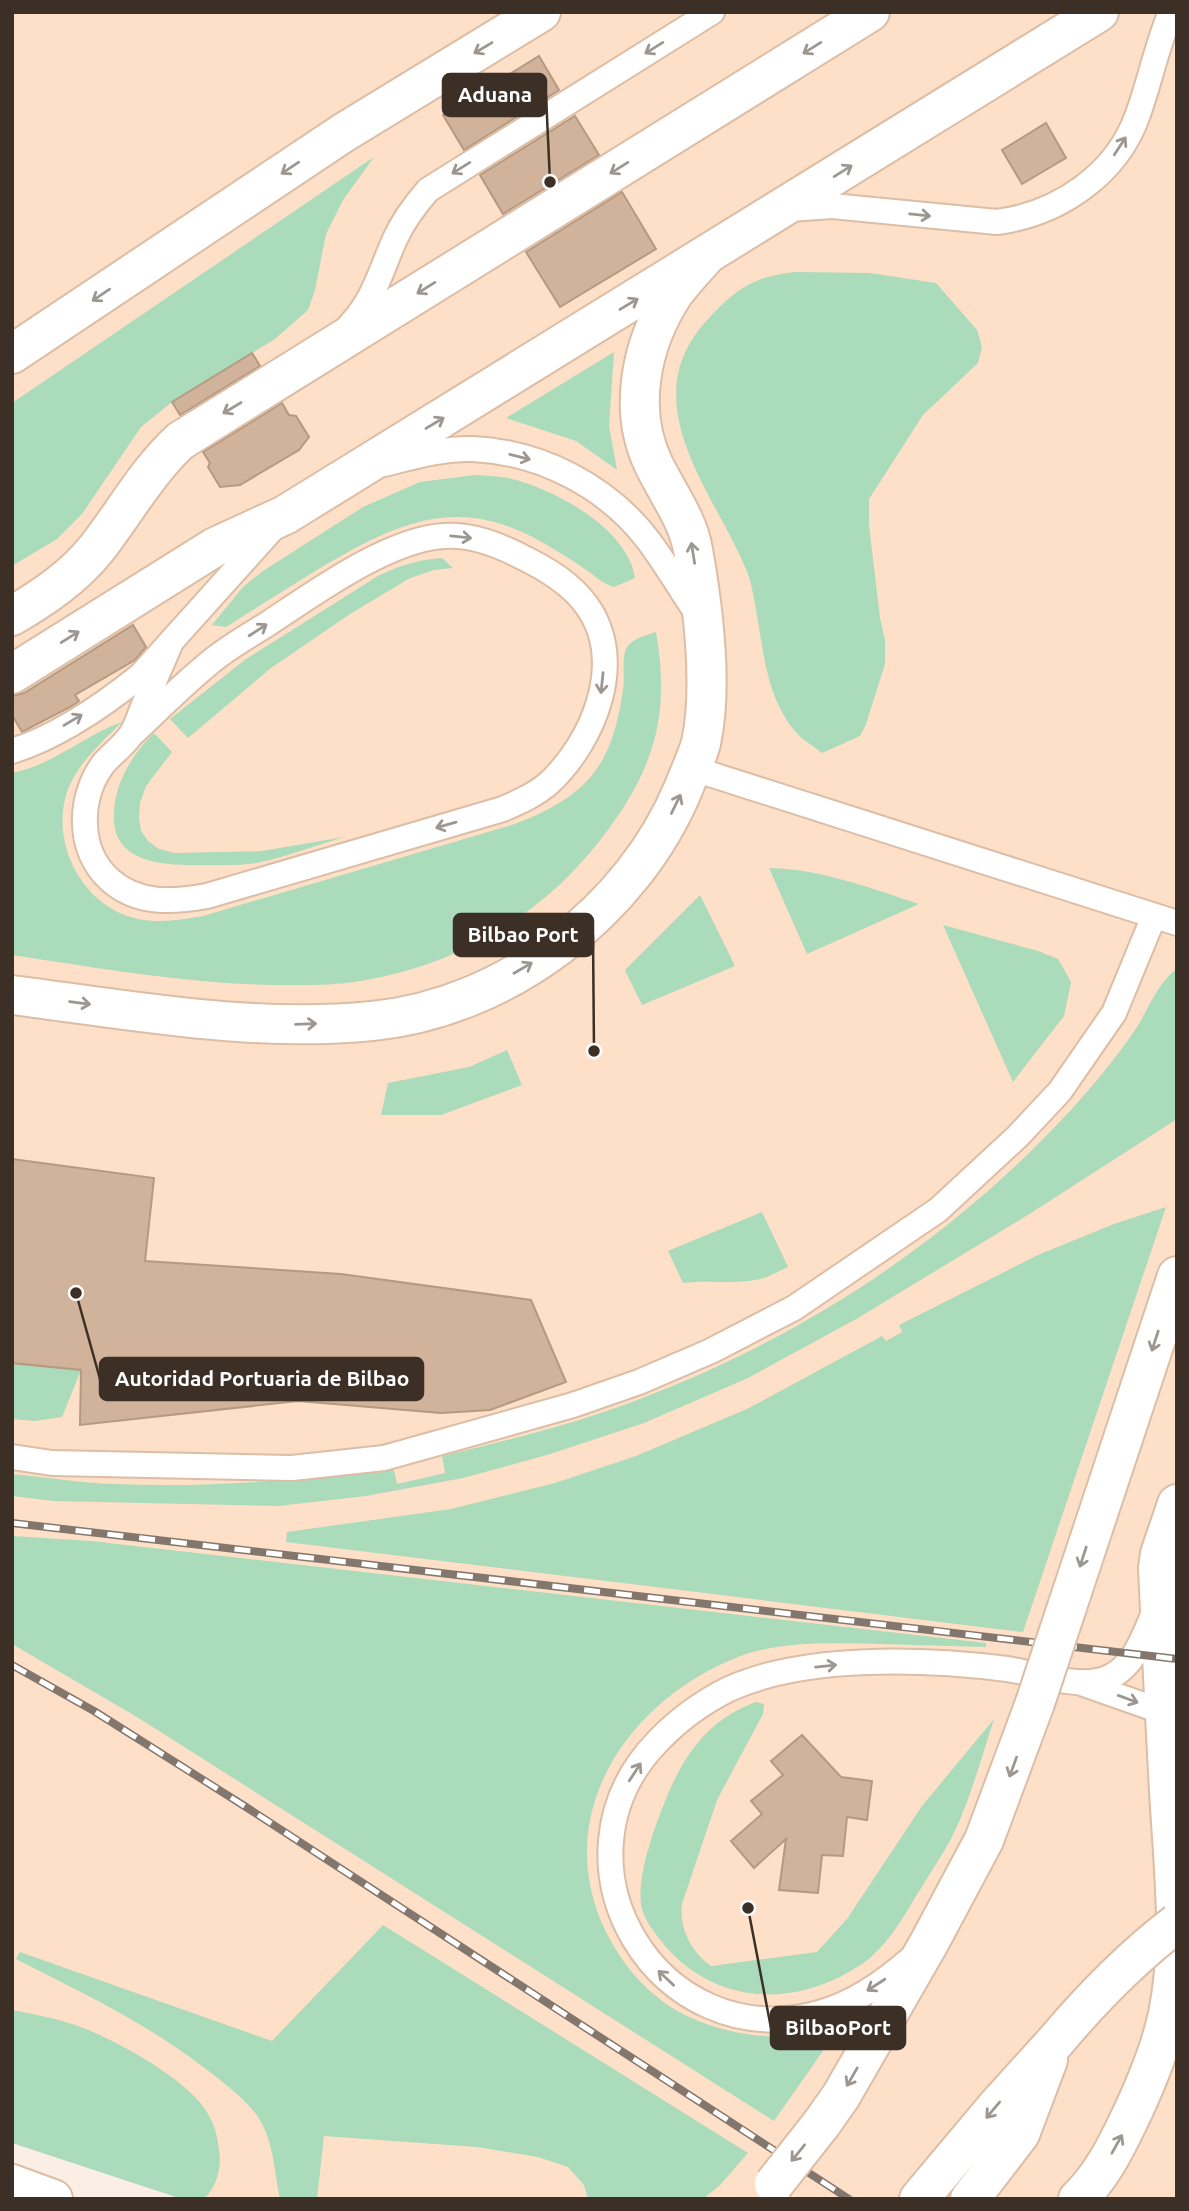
<svg xmlns="http://www.w3.org/2000/svg" width="1189" height="2211" font-family="Ubuntu,sans-serif">
<style>
.built{fill:#fedfc7}
.green{fill:#aadbbb}
.building{fill:#d1b39b;stroke:#b69981;stroke-width:2}
.lines{fill:none;stroke-linecap:round;stroke-linejoin:round}
.lane-casing{stroke:#dcbda5;stroke-width:28}
.street-casing{stroke:#dcbda5;stroke-width:42}
.lane{stroke:#fff;stroke-width:24}
.street{stroke:#fff;stroke-width:38}
.rail-casing{stroke:#83776d;stroke-width:8}
.rail{stroke:#fff;stroke-width:5;stroke-dasharray:16;stroke-linecap:butt}
.street-bridge-casing{stroke:#dcbda5;stroke-width:42;stroke-linecap:butt}
.street-bridge{stroke:#fff;stroke-width:38}
.oneway{stroke:#9d9792}
.leader{fill:none;stroke:#3b2f26;stroke-width:2.5}
.callout-dot{fill:#3b2f26;stroke:#fff;stroke-width:2.5}
.callout{fill:#3b2f26;stroke:#3b2f26;stroke-width:2.5}
.callout-label{font-size:21px;text-anchor:middle;font-weight:bold;fill:#fff}
</style>
<rect width="100%" height="100%" fill="#fbeee4"/>
<path class="built" d="M12 12H1177V2199H174L175 2154 12 2090Z"/>
<g class="green">
<path d="M374 157 343 200 326 234 315 290 308 310 275 339 172 402 141 427 82 514 57 539 12 566V403Z"/>
<path d="M795 272 870 273 936 283 977 330 982 347 978 363 923 415 869 499V525L880 618 885 640V664L866 724 860 736 822 753C813 746 801 739 794 730 769 699 764 659 758 621 755 606 753 588 748 574 716 493 629 402 709 318 737 288 753 277 795 272Z"/>
<path d="M614 352 609 426 617 470 576 441 506 418Z"/>
<path d="M475 475C486 476 497 476 508 478 553 488 628 528 635 578L614 587C601 583 593 574 582 567 559 552 533 535 507 526 437 500 376 535 317 570 286 589 256 608 226 627L212 625 243 587 263 571 363 507 420 482Z"/>
<path d="M442 558 453 568 434 570 410 578 350 614 271 668 188 738 170 719 246 659 378 576C400 565 418 560 442 558Z"/>
<path d="M656 632C671 717 653 772 601 839 542 916 456 966 360 981 331 986 300 985 270 985 183 983 98 968 12 955V773C53 765 83 736 122 722 99 745 73 767 65 799 53 848 84 905 134 918 157 924 180 920 203 916L515 824C587 796 612 767 623 690 625 678 622 664 625 652 629 639 644 636 656 632Z"/>
<path d="M154 733 172 752 146 786 140 803 139 818 141 831 148 841 159 849 175 853 262 851 344 837C317 845 289 856 261 862 245 866 225 865 208 865 170 865 111 867 114 813 115 782 133 753 154 733Z"/>
<path d="M769 868C821 869 870 888 919 904L807 954Z"/>
<path d="M700 895 735 966 642 1005 625 970Z"/>
<path d="M943 925 1038 951 1058 959 1071 982 1064 1016 1013 1082Z"/>
<path d="M1174 971H1177V1119L1031 1213 858 1318 748 1378 644 1423 547 1455 463 1478 366 1496 278 1506 54 1501 12 1496V1474C46 1477 80 1483 114 1484 208 1488 301 1481 393 1466L397 1484 445 1473 442 1456C509 1440 575 1424 640 1399 783 1345 920 1260 1030 1152 1068 1115 1103 1076 1133 1033 1147 1013 1155 987 1174 971Z"/>
<path d="M507 1050 522 1085 441 1115H381L388 1083 469 1067Z"/>
<path d="M1166 1207 1023 1632 286 1542 287 1532 451 1509 555 1483 636 1456 749 1408 882 1336 886 1341 902 1332 899 1325 1038 1255 1114 1224Z"/>
<path d="M762 1212 788 1267C781 1270 774 1274 767 1277 740 1286 711 1279 683 1283L668 1251Z"/>
<path d="M12 1363 81 1370 62 1417 35 1421 12 1419Z"/>
<path d="M12 1536 91 1541 986 1643V1647C951 1646 916 1645 880 1644 834 1643 783 1640 738 1657 628 1700 549 1815 606 1932 624 1967 649 1997 685 2015 718 2031 756 2039 793 2035 808 2034 824 2023 839 2028L774 2121 137 1717 12 1644Z"/>
<path d="M756 1702 764 1704 763 1714 717 1800 682 1904C679 1928 691 1952 711 1966L817 1952 847 1919 922 1806 994 1719C981 1759 970 1801 951 1839 941 1857 929 1875 918 1893 904 1916 891 1939 871 1957 862 1965 850 1971 840 1977 779 2007 712 1999 666 1947 658 1937 647 1924 643 1912 633 1885 655 1825 666 1799 684 1754 709 1719 756 1702Z"/>
<path d="M383 1925 748 2153 720 2185 703 2199H588L584 2185 568 2167 538 2157 477 2147 324 2136 317 2199H280C274 2171 274 2141 258 2117 247 2101 230 2088 215 2076 154 2027 85 1994 16 1959L20 1952 272 2041Z"/>
<path d="M12 2010C33 2014 55 2018 75 2025 111 2037 190 2080 208 2114 214 2124 218 2138 219 2150 222 2167 217 2186 204 2199H182L12 2143Z"/>
</g>
<g class="building">
<path d="M539 56 559 90 464 150 443 115Z"/>
<path d="M575 116 599 155 503 214 480 175Z"/>
<path d="M1046 123 1066 158 1022 184 1002 150Z"/>
<path d="M622 192 656 249 560 307 526 252Z"/>
<path d="M252 353 260 366 180 415 172 402Z"/>
<path d="M282 403 289 415 296 416 309 437 299 450 240 485 220 487 208 467 210 463 203 452Z"/>
<path d="M133 625 146 647 135 660 75 695 79 701 72 706 22 732 12 715V696L24 693Z"/>
<path d="M12 1159 154 1178 145 1261 341 1274 531 1300 566 1382 490 1410 441 1413 298 1401 80 1425 81 1370 12 1363Z"/>
<path d="M802 1735 841 1777 872 1781 867 1820 847 1817 843 1856 822 1855 818 1893 779 1890 786 1839 754 1868 731 1841 762 1814 751 1801 783 1775 771 1761Z"/>
</g>
<g class="lines">
<defs>
<g id="lane">
<path d="M790 209 832 206 997 222C1058 214 1117 175 1138 114 1150 81 1157 45 1171 12"/>
<path d="M350 325C374 300 381 270 395 239 403 221 415 205 428 190L712 12"/>
<path d="M384 464C413 457 443 448 473 449 540 452 607 486 648 540 666 564 681 590 698 615"/>
<path d="M131 735C158 710 184 683 213 660 229 647 248 636 266 625 313 594 388 539 444 536 471 534 497 544 520 556 545 568 571 583 587 606 627 662 593 742 549 783 535 795 519 802 503 809L207 896C173 902 138 905 110 880 77 851 78 797 104 763 112 754 123 746 130 736 136 728 139 716 143 707 152 685 162 664 171 642"/>
<path d="M12 751C57 737 105 704 141 675L274 527"/>
<path d="M691 768 1177 923"/>
<path d="M12 1457 52 1463 292 1468 384 1458 573 1405 639 1382 711 1351 794 1308 938 1210 1018 1136 1060 1091 1114 1013 1154 916"/>
<path d="M1084 1684 1175 1716"/>
<path d="M913 1957C886 1981 853 2004 819 2013 657 2057 541 1861 658 1741 678 1720 703 1702 729 1689 806 1654 925 1659 1007 1669 1035 1673 1078 1689 1105 1679 1134 1669 1144 1636 1155 1610"/>
</g>
<g id="street">
<path d="M12 354 343 133 541 12"/>
<path d="M12 616C44 597 74 577 97 548 125 512 146 473 180 441L870 12"/>
<path d="M12 674 215 547 285 515 1099 12"/>
<path d="M12 995C131 1010 251 1033 372 1021 506 1008 633 911 684 787 689 773 697 758 701 743 713 688 703 606 693 550 688 520 667 492 654 465 627 410 641 343 674 293 683 281 694 269 704 258"/>
<path d="M1067 1607 1177 1276"/>
<path d="M822 2123 841 2096 929 1943 984 1840 1035 1703"/>
<path d="M12 2184 53 2199"/>
<path d="M919 2199 997 2106 1055 2042"/>
<path d="M970 2199 1020 2134 1048 2060"/>
<path d="M1078 2199C1100 2178 1114 2151 1127 2124 1144 2089 1160 2052 1168 2014 1183 1940 1173 1865 1169 1791 1165 1717 1161 1642 1158 1568L1160 1554 1177 1504"/>
</g>
</defs>
<use href="#lane" class="lane-casing"/>
<use href="#street" class="street-casing"/>
<use href="#lane" class="lane"/>
<use href="#street" class="street"/>
<defs>
<g id="rail">
<path d="M12 1523 1177 1659"/>
<path d="M12 1665 94 1711 246 1807 849 2199"/>
</g>
</defs>
<use href="#rail" class="rail-casing"/>
<use href="#rail" class="rail"/>
<defs>
<g id="street-bridge">
<path d="M1035 1703 1067 1607"/>
<path d="M1055 2042C1092 1998 1131 1958 1177 1923"/>
<path d="M774 2184 822 2123"/>
</g>
</defs>
<use href="#street-bridge" class="street-bridge-casing"/>
<use href="#street-bridge" class="street-bridge"/>
</g>
<defs><path id="oneway-shaft" d="M-6 0H5M1.5-3L5.5 0L1.5 3" fill="none" stroke-width="1.6" stroke-linecap="round" stroke-linejoin="round" transform="scale(1.75)"/></defs>
<g class="oneway">
<use href="#oneway-shaft" transform="translate(483 48) rotate(149)"/>
<use href="#oneway-shaft" transform="translate(654 48) rotate(148)"/>
<use href="#oneway-shaft" transform="translate(812 48) rotate(148)"/>
<use href="#oneway-shaft" transform="translate(1120 146) rotate(-57)"/>
<use href="#oneway-shaft" transform="translate(290 168) rotate(146)"/>
<use href="#oneway-shaft" transform="translate(461 168) rotate(148)"/>
<use href="#oneway-shaft" transform="translate(619 168) rotate(148)"/>
<use href="#oneway-shaft" transform="translate(843 171) rotate(-32)"/>
<use href="#oneway-shaft" transform="translate(920 215) rotate(6)"/>
<use href="#oneway-shaft" transform="translate(426 288) rotate(148)"/>
<use href="#oneway-shaft" transform="translate(101 295) rotate(146)"/>
<use href="#oneway-shaft" transform="translate(629 304) rotate(-31)"/>
<use href="#oneway-shaft" transform="translate(232 408) rotate(149)"/>
<use href="#oneway-shaft" transform="translate(435 423) rotate(-31)"/>
<use href="#oneway-shaft" transform="translate(520 457) rotate(14)"/>
<use href="#oneway-shaft" transform="translate(461 537) rotate(6)"/>
<use href="#oneway-shaft" transform="translate(693 553) rotate(-99)"/>
<use href="#oneway-shaft" transform="translate(258 630) rotate(-33)"/>
<use href="#oneway-shaft" transform="translate(70 637) rotate(-32)"/>
<use href="#oneway-shaft" transform="translate(602 683) rotate(96)"/>
<use href="#oneway-shaft" transform="translate(73 720) rotate(-31)"/>
<use href="#oneway-shaft" transform="translate(676 804) rotate(-64)"/>
<use href="#oneway-shaft" transform="translate(446 825) rotate(164)"/>
<use href="#oneway-shaft" transform="translate(523 968) rotate(-30)"/>
<use href="#oneway-shaft" transform="translate(80 1003) rotate(7)"/>
<use href="#oneway-shaft" transform="translate(306 1024) rotate(-2)"/>
<use href="#oneway-shaft" transform="translate(1155 1341) rotate(108)"/>
<use href="#oneway-shaft" transform="translate(1083 1557) rotate(108)"/>
<use href="#oneway-shaft" transform="translate(826 1666) rotate(-6)"/>
<use href="#oneway-shaft" transform="translate(1128 1699) rotate(20)"/>
<use href="#oneway-shaft" transform="translate(1013 1767) rotate(110)"/>
<use href="#oneway-shaft" transform="translate(635 1772) rotate(-57)"/>
<use href="#oneway-shaft" transform="translate(666 1978) rotate(-137)"/>
<use href="#oneway-shaft" transform="translate(876 1985) rotate(147)"/>
<use href="#oneway-shaft" transform="translate(852 2077) rotate(120)"/>
<use href="#oneway-shaft" transform="translate(993 2110) rotate(130)"/>
<use href="#oneway-shaft" transform="translate(1117 2144) rotate(-61)"/>
<use href="#oneway-shaft" transform="translate(798 2153) rotate(129)"/>
</g>
<path class="leader" d="M550 182L546 95M594 1051L593 935M76 1293L100 1379M748 1908L771 2028"/>
<g class="callout-dot">
<circle cx="550" cy="182" r="7"/>
<circle cx="594" cy="1051" r="7"/>
<circle cx="76" cy="1293" r="7"/>
<circle cx="748" cy="1908" r="7"/>
</g>
<g class="callout">
<rect x="443" y="74" width="103" height="42" rx="7"/>
<rect x="454" y="914" width="139" height="42" rx="7"/>
<rect x="100" y="1358" width="323" height="42" rx="7"/>
<rect x="771" y="2007" width="134" height="42" rx="7"/>
</g>
<g class="callout-label">
<text x="495" y="102">Aduana</text>
<text x="523" y="942">Bilbao Port</text>
<text x="262" y="1386">Autoridad Portuaria de Bilbao</text>
<text x="838" y="2035">BilbaoPort</text>
</g>
<rect width="1189" height="2211" fill="none" stroke="#3b2f26" stroke-width="28"/>
</svg>
